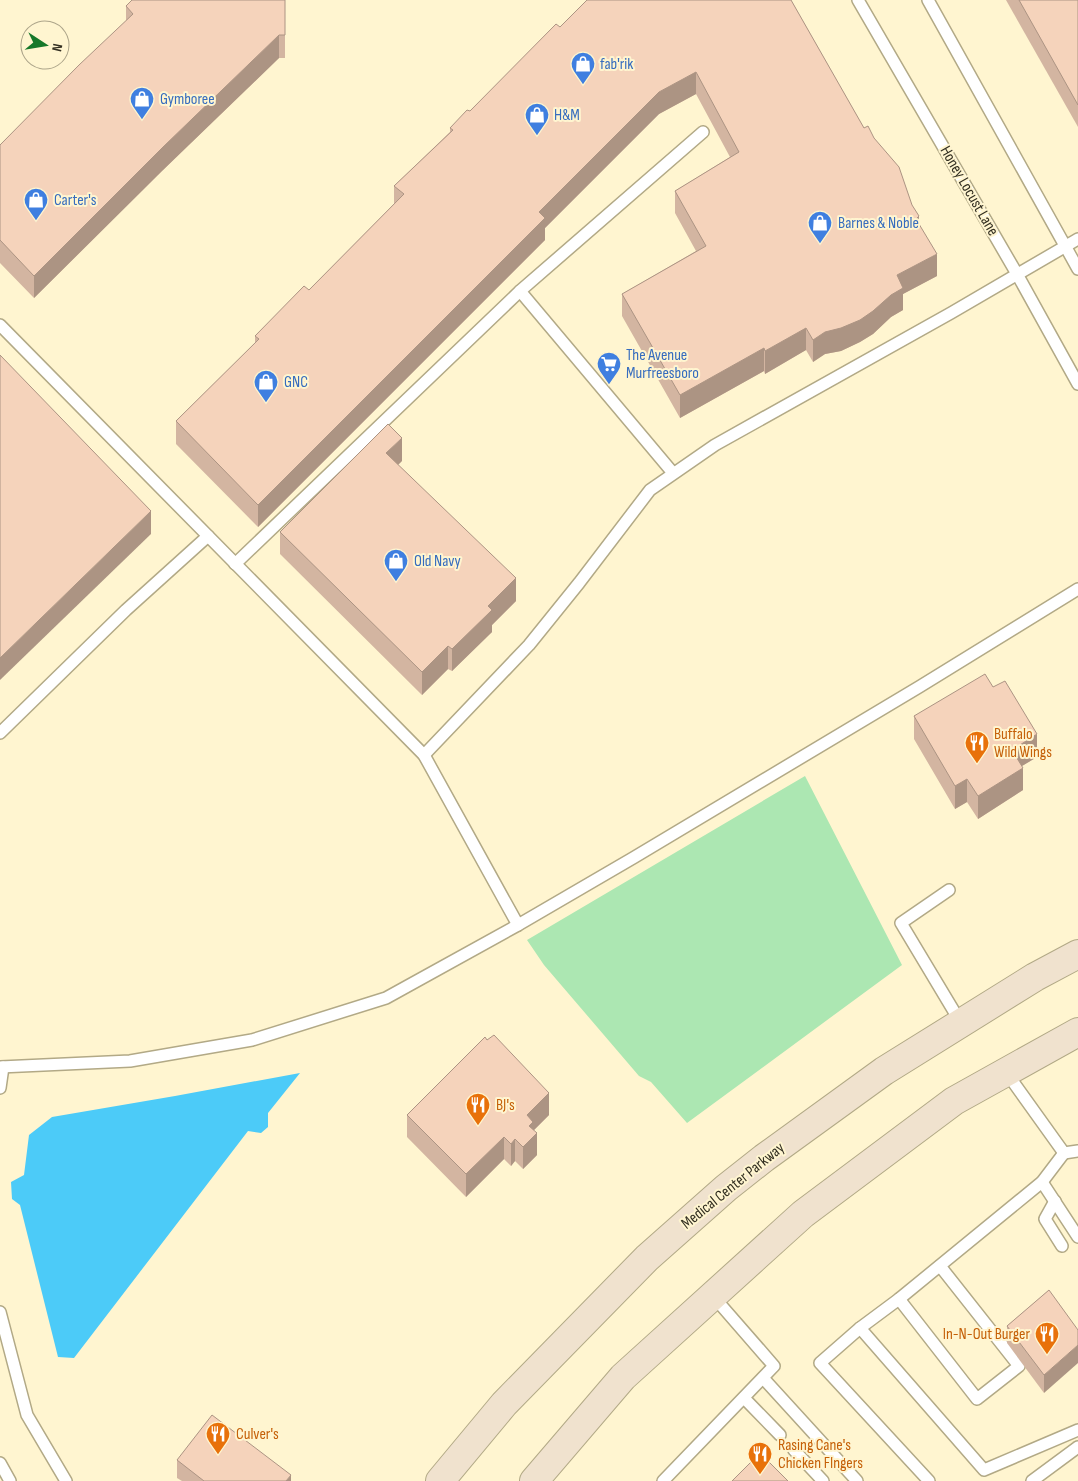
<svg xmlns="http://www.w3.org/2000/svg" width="1078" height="1481" font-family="'Sofia Sans Condensed',sans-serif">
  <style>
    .green { fill: #ace7b2 }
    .water { fill: #4ccbf8 }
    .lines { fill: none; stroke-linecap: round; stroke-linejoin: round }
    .service-casing { stroke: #b2a986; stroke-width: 14 }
    .secondary-casing { stroke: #b2a986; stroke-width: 30 }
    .service { stroke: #fff; stroke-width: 11 }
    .secondary { stroke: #f0e2ce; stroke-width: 28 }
    .wall { fill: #d3b5a1 }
    .shaded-wall { fill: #ac9483 }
    .building { fill: #f5d3bb; stroke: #ac9483 }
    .labels { text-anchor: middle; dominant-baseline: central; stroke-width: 4; stroke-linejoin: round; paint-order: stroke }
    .shop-label { font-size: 16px; fill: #366cbe; stroke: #fff5d0; text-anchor: start }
    .street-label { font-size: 16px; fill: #322e20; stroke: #fff5d0 }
    .food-label { font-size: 16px; fill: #c56008; stroke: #fff5d0; text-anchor: start }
  </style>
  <rect width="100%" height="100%" fill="#fff5d0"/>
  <polygon class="green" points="805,776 902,965 687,1123 651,1082 639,1076 544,965 527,940"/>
  <polygon class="water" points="300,1073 268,1113 268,1127 261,1133 248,1131 74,1358 58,1357 20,1205 12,1199 11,1182 24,1175 29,1135 52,1117 175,1096"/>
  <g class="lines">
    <defs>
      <g id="service">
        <polyline points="858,0 1017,274 1078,384"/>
        <polyline points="928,0 1078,269"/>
        <polyline points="0,325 424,755 518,925"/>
        <polyline points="673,473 520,291 703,132"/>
        <polyline points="235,564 520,291"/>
        <polyline points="0,733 126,610 208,536"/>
        <polyline points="424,755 529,645 579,583 650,490 715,445 951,313 1078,239"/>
        <polyline points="949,890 901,923 961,1023"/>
        <polyline points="0,1067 130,1061 252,1040 386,998 518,925 633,858 919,687 1078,589"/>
        <polyline points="1006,1072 1064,1153 1078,1151"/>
        <polyline points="0,1088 3,1067"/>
        <polyline points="1042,1182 1078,1237"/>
        <polyline points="1055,1201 1045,1219 1062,1246"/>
        <polyline points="899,1299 977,1399 1019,1366 940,1266"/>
        <polyline points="0,1312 27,1415 66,1481"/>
        <polyline points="860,1328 984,1470 1078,1430"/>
        <polyline points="763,1378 857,1481"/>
        <polyline points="744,1398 780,1435"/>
        <polyline points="794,1450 823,1481"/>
        <polyline points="0,1463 10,1481"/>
        <polyline points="663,1481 774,1366 713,1296"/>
        <polyline points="929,1481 820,1363 860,1328 899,1299 1042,1182 1064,1153"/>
        <polyline points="1032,1481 1078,1447"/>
      </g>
      <g id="secondary">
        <polyline points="440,1481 504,1404 647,1258 726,1188 764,1158 884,1071 1035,977 1078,954"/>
        <polyline points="534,1481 623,1377 803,1214 954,1101 1078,1032"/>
      </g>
    </defs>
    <use href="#service" class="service-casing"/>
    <use href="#secondary" class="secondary-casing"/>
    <use href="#service" class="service"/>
    <use href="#secondary" class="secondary"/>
  </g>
  <g class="wall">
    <polygon points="285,0 285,58 279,58 163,170 34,298 0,263 0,145 126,21 126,6"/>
    <polygon points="791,0 919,225 937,276 903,294 903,310 891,317 873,334 860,342 841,351 825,354 813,362 806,350 765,374 764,371 680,418 622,316 622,294 696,251 675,213 675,191 730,157 696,94 659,114 545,228 545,240 258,527 176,444 176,421 255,343 255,336 309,290 394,204 394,186 450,132 450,128 470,111 560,27"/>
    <polygon points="1006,0 1078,0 1078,127"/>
    <polygon points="402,461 398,465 516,601 492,625 492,632 452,671 448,669 422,695 280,554 280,532"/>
    <polygon points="993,687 1037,757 1022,766 1023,790 978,819 967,802 955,809 914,739 914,716"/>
    <polygon points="407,1115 549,1115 534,1130 537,1155 523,1169 515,1161 511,1166 504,1159 466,1197 407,1137"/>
    <polygon points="1049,1290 1044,1393 1007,1343 1007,1326"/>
    <polygon points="177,1460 291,1481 182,1481 177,1478"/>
  </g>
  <g class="shaded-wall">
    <polygon points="279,35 279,58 163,170 34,298 34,276 163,147"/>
    <polygon points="696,72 696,94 659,114 545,228 545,240 258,527 258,505 539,212 659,92"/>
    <polygon points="919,216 919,239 916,219"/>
    <polygon points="937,254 937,276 903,294 903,310 891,317 873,334 860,342 841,351 825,354 813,362 813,340 825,332 897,275"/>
    <polygon points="806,328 806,350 765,374 765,351"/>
    <polygon points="764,348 764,371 680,418 680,395"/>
    <polygon points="402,438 402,461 386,476 386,453"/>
    <polygon points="151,511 151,534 0,680 0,658"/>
    <polygon points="516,578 516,601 492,625 492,632 452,671 452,649 488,606"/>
    <polygon points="448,646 448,669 422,695 422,672"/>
    <polygon points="1037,734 1037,757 1012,772 1012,750"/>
    <polygon points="1023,768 1023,790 978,819 978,796"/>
    <polygon points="967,779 967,802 955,809 955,786"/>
    <polygon points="549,1093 549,1115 533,1131 537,1133 537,1155 523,1169 523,1147 527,1115"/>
    <polygon points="504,1137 504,1159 466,1197 466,1174"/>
    <polygon points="515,1139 515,1161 511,1166 511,1144"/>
    <polygon points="1078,1345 1078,1363 1044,1393 1044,1375"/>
    <polygon points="291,1475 291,1481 286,1481"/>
  </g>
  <g class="building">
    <polygon points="132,0 285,0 285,35 279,35 163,147 34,276 0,240 0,145 79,65 133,14 126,6"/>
    <polygon points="587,0 791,0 864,128 868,126 874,138 899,167 912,205 919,216 916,219 937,254 897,275 903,288 891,295 873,311 860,320 841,328 825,332 813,340 806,328 765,351 764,348 680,395 622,294 706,246 675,191 739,152 696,72 659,92 539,212 545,218 258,505 176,421 259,339 255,336 304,286 309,290 404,194 394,186 453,130 450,128 467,110 470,111 556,24 560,27"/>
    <polygon points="1019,0 1078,0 1078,105"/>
    <polygon points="0,355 151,511 0,658"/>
    <polygon points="388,424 402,438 386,453 516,578 488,606 492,610 452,649 448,646 422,672 280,532"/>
    <polygon points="985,674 993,687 1005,681 1037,734 1012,750 1023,768 978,796 967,779 955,786 914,716"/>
    <polygon points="494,1035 549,1093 527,1115 533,1122 529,1126 537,1133 523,1147 515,1139 511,1144 504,1137 466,1174 407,1115 485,1037 487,1040"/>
    <polygon points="1049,1290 1078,1330 1078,1345 1044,1375 1007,1326"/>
    <polygon points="212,1415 291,1475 286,1481 204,1481 177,1460"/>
    <polygon points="760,1453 788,1481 732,1481"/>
  </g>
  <defs>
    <symbol id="shop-pin" viewBox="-11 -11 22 30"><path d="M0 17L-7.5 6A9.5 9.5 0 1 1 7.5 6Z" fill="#3f7fe0" stroke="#fff5d0"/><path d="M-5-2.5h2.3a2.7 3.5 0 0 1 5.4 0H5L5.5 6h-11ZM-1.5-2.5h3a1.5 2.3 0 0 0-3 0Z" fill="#fff"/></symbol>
    <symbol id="supermarket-pin" viewBox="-11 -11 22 30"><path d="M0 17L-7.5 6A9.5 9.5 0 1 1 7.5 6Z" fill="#3f7fe0" stroke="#fff5d0"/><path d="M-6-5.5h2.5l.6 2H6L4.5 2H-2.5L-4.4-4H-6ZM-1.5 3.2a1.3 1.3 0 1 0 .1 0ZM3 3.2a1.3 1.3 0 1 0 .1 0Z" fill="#fff"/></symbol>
    <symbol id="restaurant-pin" viewBox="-11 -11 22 30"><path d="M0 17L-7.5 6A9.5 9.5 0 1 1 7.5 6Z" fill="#e8710a" stroke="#fff5d0"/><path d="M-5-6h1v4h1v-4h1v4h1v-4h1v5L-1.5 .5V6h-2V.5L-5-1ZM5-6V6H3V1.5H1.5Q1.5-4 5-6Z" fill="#fff"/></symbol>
  </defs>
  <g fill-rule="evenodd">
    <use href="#shop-pin" x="569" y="50" width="28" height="38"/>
    <use href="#shop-pin" x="128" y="85" width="28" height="38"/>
    <use href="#shop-pin" x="523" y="101" width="28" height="38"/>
    <use href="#shop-pin" x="22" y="186" width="28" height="38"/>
    <use href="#shop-pin" x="806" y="209" width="28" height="38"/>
    <use href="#supermarket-pin" x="595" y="350" width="28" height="38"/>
    <use href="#shop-pin" x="252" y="368" width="28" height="38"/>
    <use href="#shop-pin" x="382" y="547" width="28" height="38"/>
    <use href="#restaurant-pin" x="963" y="729" width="28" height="38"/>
    <use href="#restaurant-pin" x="464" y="1091" width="28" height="38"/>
    <use href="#restaurant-pin" x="1033" y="1320" width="28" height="38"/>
    <use href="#restaurant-pin" x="204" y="1420" width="28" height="38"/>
    <use href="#restaurant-pin" x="746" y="1440" width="28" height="38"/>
  </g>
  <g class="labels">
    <g class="shop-label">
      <text x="600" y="64">fab'rik</text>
      <text x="160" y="99">Gymboree</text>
      <text x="554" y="115">H&amp;M</text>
      <text x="54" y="200">Carter's</text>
      <text x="838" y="223">Barnes &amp; Noble</text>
      <text x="626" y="355">The Avenue<tspan x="626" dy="18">Murfreesboro</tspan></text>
      <text x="284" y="382">GNC</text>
      <text x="414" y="561">Old Navy</text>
    </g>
    <g class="street-label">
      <text transform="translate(969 191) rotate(60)">Honey Locust Lane</text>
      <text transform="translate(733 1186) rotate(-39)">Medical Center Parkway</text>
    </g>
    <g class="food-label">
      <text x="994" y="734">Buffalo<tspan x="994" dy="18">Wild Wings</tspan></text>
      <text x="496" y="1105">BJ's</text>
      <text x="1030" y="1334" text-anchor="end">In-N-Out Burger</text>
      <text x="236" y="1434">Culver's</text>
      <text x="778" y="1445">Rasing Cane's<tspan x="778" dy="18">Chicken FIngers</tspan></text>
    </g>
  </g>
  <g transform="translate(45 45) rotate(102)"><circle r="24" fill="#fff5d0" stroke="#ada58a"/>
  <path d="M0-4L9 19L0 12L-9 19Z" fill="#16782a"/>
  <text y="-8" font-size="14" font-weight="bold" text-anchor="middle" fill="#322e20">N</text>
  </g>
</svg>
